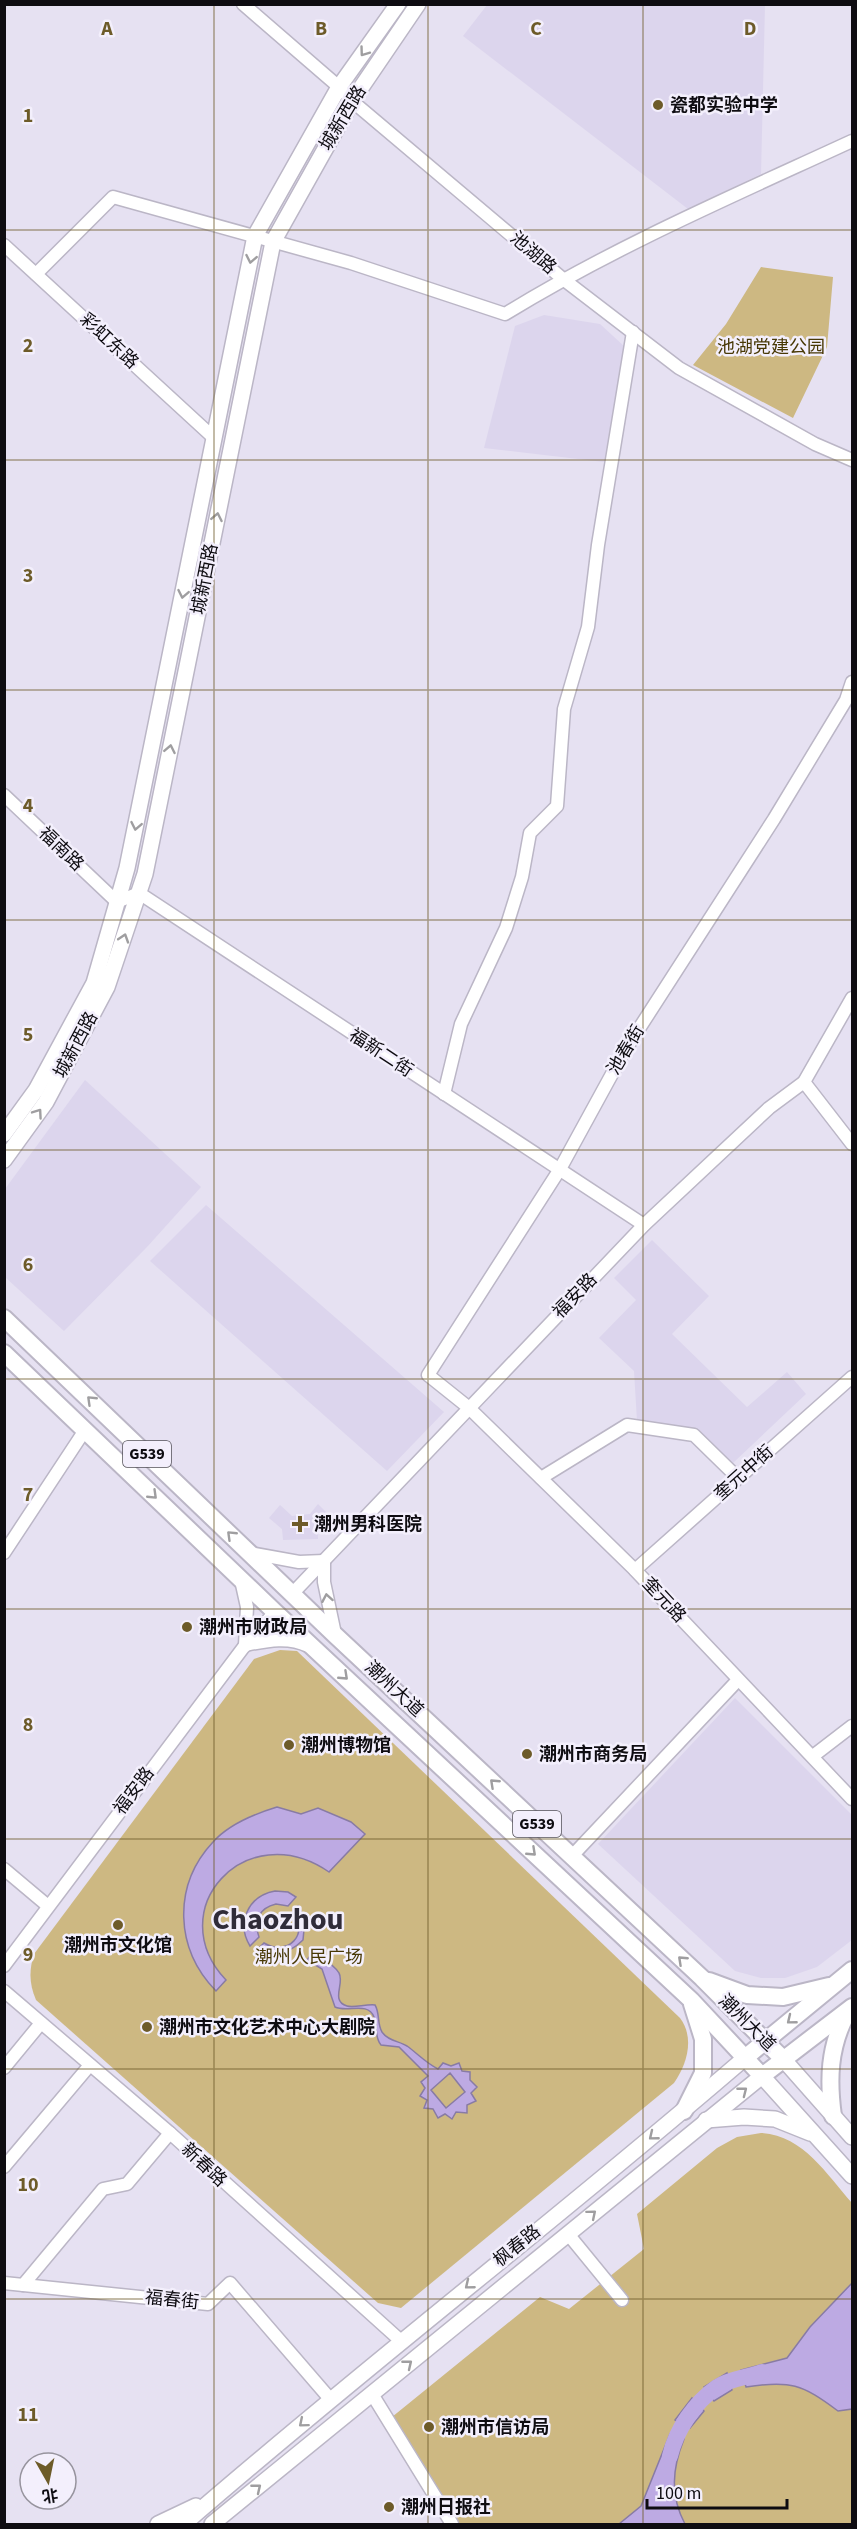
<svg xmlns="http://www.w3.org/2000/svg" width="857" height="2529" font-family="'Source Sans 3','Noto Sans SC',sans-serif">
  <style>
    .built { fill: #dcd5ed }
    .green { fill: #cdb882 }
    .water { fill: #bdaae3; stroke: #887ba4; stroke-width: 1.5; fill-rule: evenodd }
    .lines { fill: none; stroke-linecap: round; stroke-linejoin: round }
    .river { stroke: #bdaae3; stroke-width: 16 }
    .minor-casing { stroke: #bbb6c6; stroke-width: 15 }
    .major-casing { stroke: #bbb6c6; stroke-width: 18 }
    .highway-casing { stroke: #bbb6c6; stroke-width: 20 }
    .minor { stroke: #fff; stroke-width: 12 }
    .major { stroke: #fff; stroke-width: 15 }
    .highway { stroke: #fff; stroke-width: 16 }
    .oneway { stroke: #9f9ea0 }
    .grid { fill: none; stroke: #6d5b29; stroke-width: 1.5; stroke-opacity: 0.55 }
    .poi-dot { fill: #6d5b29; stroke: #f3effc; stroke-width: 2 }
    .labels { text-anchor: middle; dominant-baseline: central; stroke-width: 5; stroke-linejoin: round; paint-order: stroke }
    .shield { fill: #f3effc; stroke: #535058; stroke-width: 1.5 }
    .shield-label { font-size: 16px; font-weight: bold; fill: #0e0c11 }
    .poi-label { font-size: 18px; font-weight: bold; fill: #0e0c11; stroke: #f3effc; text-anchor: start }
    .street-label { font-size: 18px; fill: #0e0c11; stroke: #f3effc }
    .park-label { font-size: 18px; fill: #483805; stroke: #f3effc }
    .town-label { font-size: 30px; font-weight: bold; fill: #302c39; stroke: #f3effc }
    .grid-label { font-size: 20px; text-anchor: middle; font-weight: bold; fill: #6d5b29; stroke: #f3effc; stroke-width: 5; stroke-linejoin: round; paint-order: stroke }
  </style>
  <rect width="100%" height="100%" fill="#e6e1f2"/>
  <g class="built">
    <polygon points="487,5 765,5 761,174 688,209 463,36"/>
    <polygon points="544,315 600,324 625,347 604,462 484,448 515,326"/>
    <polygon points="85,1080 201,1187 147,1247 64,1331 5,1277 5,1189"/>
    <polygon points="206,1205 444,1412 387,1471 150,1261"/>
    <polygon points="652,1240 709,1296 672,1334 747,1407 787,1372 806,1394 733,1463 699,1431 637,1421 634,1371 599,1338 636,1300 614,1278"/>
    <polygon points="318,1504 331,1517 318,1529 318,1539 283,1540 282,1529 269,1518 280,1505 292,1516 310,1514"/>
    <polygon points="735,1698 852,1815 852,1940 817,1967 785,1978 761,1978 735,1971 598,1844"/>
  </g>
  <g class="green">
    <polygon points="761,267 833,277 827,347 793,418 693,365 726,324"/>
    <path d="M 280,1650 L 297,1651 L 680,2018 C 695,2038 687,2064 674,2083 L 401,2308 L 378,2303 L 36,2000 C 29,1984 29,1970 34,1954 L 254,1659 Z"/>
    <path d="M 761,2133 C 804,2136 826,2174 852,2203 L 852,2524 L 458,2524 L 392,2417 L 540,2297 L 569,2309 L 644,2249 L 637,2214 L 717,2148 L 737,2137 Z"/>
  </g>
  <g class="water">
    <path d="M 277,1807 L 301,1814 L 318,1808 L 351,1822 L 365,1834 L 329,1872 C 246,1815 160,1910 226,1980 L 216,1991 C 175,1949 172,1886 213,1842 C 229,1824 254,1814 277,1807 Z"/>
    <path d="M 275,1891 L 288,1892 L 296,1897 L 288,1906 L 276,1904 C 259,1908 253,1921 259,1937 L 250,1946 C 236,1923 248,1896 275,1891 Z"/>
    <path d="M 298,1906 L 305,1919 L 303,1940 C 290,1953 276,1958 260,1947 L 264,1943 C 288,1957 310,1934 293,1911 Z"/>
    <path d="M 313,1952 C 321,1958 334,1964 339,1973 C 345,1983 330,2001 347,2006 C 354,2008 366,2004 375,2005 C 380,2013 377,2024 382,2032 C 388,2041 399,2041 407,2046 C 418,2054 426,2063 438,2069 L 443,2063 L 451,2066 L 459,2063 L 462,2071 L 470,2072 L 470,2080 L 477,2087 L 471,2093 L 476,2101 L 467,2105 L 467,2113 L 456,2112 L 452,2119 L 445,2114 L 438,2118 L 433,2109 L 424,2108 L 427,2100 L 420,2096 L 425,2088 L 421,2082 L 428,2076 L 399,2047 L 381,2045 C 374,2037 378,2027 374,2017 C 368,2001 347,2013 335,2007 L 322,1969 L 307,1960 ZM 450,2073 L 465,2092 L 446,2108 L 431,2090 Z"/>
    <path d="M 852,2283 L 852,2409 L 838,2411 C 802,2384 790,2380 746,2387 L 741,2370 L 787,2358 L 810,2327 Z"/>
    <polygon points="727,2373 732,2390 714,2401 704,2387"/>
    <polygon points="692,2398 704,2411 690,2428 675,2420"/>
    <path d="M 670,2434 L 684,2439 C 672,2469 670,2496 685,2524 L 619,2524 L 641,2506 Z"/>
  </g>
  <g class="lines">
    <path class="river" d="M 670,2456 C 676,2430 695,2402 717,2387 C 729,2379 749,2377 762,2372"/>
    <defs>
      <g id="minor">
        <polyline points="243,4 339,87 352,101 563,279 679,368 815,444 852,460"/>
        <polyline points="4,245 214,438"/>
        <path d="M 36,274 L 113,197 L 351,263 L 505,314 C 616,246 735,195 852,141"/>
        <polyline points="852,682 846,700 774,819 624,1052 560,1169 428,1375 468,1407 635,1570 852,1799"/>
        <polyline points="4,795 117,902 139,893 644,1225"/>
        <polyline points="804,1082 852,1144"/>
        <polyline points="444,1094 461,1024 506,928 522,877 530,833 557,806 564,709 588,627 598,545 633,332"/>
        <polyline points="541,1478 627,1425 694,1435 738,1478"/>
        <polyline points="4,1553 85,1430"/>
        <polyline points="250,1553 299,1562 324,1561 324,1582 335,1634"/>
        <polyline points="635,1570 852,1377"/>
        <path d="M 241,1580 L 247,1607 L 245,1645 C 266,1641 288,1636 308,1646"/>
        <polyline points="292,1594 644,1225 769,1108 804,1082 852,998"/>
        <polyline points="813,1756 852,1726"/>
        <polyline points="572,1856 738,1680"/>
        <polyline points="4,1869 48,1906"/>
        <polyline points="4,1966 243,1648 275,1612"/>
        <polyline points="4,1991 170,2133 401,2341"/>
        <polyline points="4,2068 41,2023"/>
        <polyline points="4,2167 90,2065"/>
        <polyline points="568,2234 622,2300"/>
        <polyline points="4,2283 208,2304 230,2283 331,2400"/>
        <polyline points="23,2285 103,2189 127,2184 170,2133"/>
        <polyline points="372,2394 452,2524"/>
      </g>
      <g id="major">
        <polyline points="4,1134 36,1090 94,983 127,868 255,236 339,87 398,4"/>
        <polyline points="4,1160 46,1102 107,987 145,874 273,242 352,101 418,4"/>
        <polyline points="784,2060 852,2137"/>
        <polyline points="706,2120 744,2117 775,2119 810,2133"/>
        <polyline points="158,2524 196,2506"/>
        <path d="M 184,2524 C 368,2364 562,2216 746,2057"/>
        <polyline points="212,2524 762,2076 852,2176"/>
      </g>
      <g id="highway">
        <polyline points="4,1318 335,1635 702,1978 784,2060"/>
        <polyline points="4,1353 275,1612 691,2000 762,2076 852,2007"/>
        <polyline points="709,1981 747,1995 783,1997 829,1986"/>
        <polyline points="746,2057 852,1970"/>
        <polyline points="684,2111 703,2073 703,2039 692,2004"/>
        <path d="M 833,2116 C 828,2080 829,2048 846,2015"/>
      </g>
    </defs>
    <use href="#minor" class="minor-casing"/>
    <use href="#major" class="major-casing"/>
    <use href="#highway" class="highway-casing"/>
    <use href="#minor" class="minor"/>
    <use href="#major" class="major"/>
    <use href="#highway" class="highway"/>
  </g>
  <defs><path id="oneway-chevron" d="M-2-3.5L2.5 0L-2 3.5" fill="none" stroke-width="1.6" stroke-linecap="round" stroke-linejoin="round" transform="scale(1.5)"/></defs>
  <g class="oneway">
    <use href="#oneway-chevron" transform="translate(364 52) rotate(126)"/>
    <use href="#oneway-chevron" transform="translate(251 259) rotate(101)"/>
    <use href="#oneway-chevron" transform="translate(217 517) rotate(-79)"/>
    <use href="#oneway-chevron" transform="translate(183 594) rotate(101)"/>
    <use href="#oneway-chevron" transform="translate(170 749) rotate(-79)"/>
    <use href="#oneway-chevron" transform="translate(136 826) rotate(101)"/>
    <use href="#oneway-chevron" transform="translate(124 938) rotate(-72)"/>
    <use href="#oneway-chevron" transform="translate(38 1113) rotate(-55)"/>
    <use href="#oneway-chevron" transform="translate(91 1400) rotate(-136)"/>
    <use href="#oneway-chevron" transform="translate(153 1495) rotate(44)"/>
    <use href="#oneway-chevron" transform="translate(231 1535) rotate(-136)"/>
    <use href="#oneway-chevron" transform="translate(327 1598) rotate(-100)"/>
    <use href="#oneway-chevron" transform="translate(344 1676) rotate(43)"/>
    <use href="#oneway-chevron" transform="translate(494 1783) rotate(-137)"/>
    <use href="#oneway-chevron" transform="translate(532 1852) rotate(43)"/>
    <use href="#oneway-chevron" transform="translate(682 1960) rotate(-137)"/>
    <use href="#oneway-chevron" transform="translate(791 2020) rotate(141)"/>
    <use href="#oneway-chevron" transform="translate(743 2091) rotate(-38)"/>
    <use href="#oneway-chevron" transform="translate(653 2136) rotate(141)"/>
    <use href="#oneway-chevron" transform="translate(592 2214) rotate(-40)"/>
    <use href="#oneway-chevron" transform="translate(469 2285) rotate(141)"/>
    <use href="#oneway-chevron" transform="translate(408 2364) rotate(-39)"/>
    <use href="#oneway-chevron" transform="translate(303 2423) rotate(140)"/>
    <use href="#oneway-chevron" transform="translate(257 2488) rotate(-39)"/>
  </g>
  <path class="grid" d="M 214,4 L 214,2524M 428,4 L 428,2524M 643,4 L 643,2524M 4,230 L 852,230M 4,460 L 852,460M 4,690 L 852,690M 4,920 L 852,920M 4,1150 L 852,1150M 4,1379 L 852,1379M 4,1609 L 852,1609M 4,1839 L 852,1839M 4,2069 L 852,2069M 4,2299 L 852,2299"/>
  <g class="poi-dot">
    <circle cx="658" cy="105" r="6"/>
    <path d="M297 1515h6v6h6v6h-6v6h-6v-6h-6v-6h6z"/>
    <circle cx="187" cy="1627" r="6"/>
    <circle cx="289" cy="1745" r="6"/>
    <circle cx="527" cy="1754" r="6"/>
    <circle cx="118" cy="1925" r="6"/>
    <circle cx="147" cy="2027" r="6"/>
    <circle cx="429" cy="2427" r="6"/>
    <circle cx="389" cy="2507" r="6"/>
  </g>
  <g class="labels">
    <g class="shield">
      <rect x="123" y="1441" width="48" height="26" rx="4.5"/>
      <rect x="513" y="1811" width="48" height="26" rx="4.5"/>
    </g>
    <g class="shield-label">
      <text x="147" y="1454">G539</text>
      <text x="537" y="1824">G539</text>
    </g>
    <g class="poi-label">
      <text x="670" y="105">瓷都实验中学</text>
      <text x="314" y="1524">潮州男科医院</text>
      <text x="199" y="1627">潮州市财政局</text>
      <text x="301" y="1745">潮州博物馆</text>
      <text x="539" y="1754">潮州市商务局</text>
      <text x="118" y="1945" text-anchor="middle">潮州市文化馆</text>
      <text x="159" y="2027">潮州市文化艺术中心大剧院</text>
      <text x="441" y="2427">潮州市信访局</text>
      <text x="401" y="2507">潮州日报社</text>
    </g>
    <g class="street-label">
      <text transform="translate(343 118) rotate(-59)">城新西路</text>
      <text transform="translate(533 253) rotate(41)">池湖路</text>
      <text transform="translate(109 341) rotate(43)">彩虹东路</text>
      <text transform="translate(205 579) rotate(-79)">城新西路</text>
      <text transform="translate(61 849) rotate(44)">福南路</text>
      <text transform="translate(76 1045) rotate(-62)">城新西路</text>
      <text transform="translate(626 1050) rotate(-59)">池春街</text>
      <text transform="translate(381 1053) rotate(33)">福新二街</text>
      <text transform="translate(575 1296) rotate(-46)">福安路</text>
      <text transform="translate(744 1473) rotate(-42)">奎元中街</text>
      <text transform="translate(664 1600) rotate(47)">奎元路</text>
      <text transform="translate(394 1689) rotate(43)">潮州大道</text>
      <text transform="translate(134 1791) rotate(-53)">福安路</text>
      <text transform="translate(747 2023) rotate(45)">潮州大道</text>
      <text transform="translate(204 2165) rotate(43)">新春路</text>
      <text transform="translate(517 2246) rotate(-39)">枫春路</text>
      <text transform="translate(172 2300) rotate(6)">福春街</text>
    </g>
    <g class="park-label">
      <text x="771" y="347">池湖党建公园</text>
      <text x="309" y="1957">潮州人民广场</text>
    </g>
    <g class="town-label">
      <text x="278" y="1919">Chaozhou</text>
    </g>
  </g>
  <g class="grid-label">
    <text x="107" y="35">A</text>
    <text x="321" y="35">B</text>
    <text x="536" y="35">C</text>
    <text x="750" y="35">D</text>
    <text x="28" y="122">1</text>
    <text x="28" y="352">2</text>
    <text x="28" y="582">3</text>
    <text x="28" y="812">4</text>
    <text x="28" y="1041">5</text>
    <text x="28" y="1271">6</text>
    <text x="28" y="1501">7</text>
    <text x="28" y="1731">8</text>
    <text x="28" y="1961">9</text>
    <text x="28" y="2191">10</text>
    <text x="28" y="2421">11</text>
  </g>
  <rect width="857" height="2529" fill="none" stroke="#0e0c11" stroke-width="12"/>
  <g transform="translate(48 2481) rotate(171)"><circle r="28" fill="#f3effc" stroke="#97949e" stroke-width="1.5"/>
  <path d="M0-4.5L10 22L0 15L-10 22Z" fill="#6d5b29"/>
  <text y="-9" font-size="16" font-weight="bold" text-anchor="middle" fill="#0e0c11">北</text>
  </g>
  <path d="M647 2499v9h140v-9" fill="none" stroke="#0e0c11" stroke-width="3"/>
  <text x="656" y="2499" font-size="18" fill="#0e0c11" stroke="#f3effc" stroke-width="4.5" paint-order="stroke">100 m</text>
</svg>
